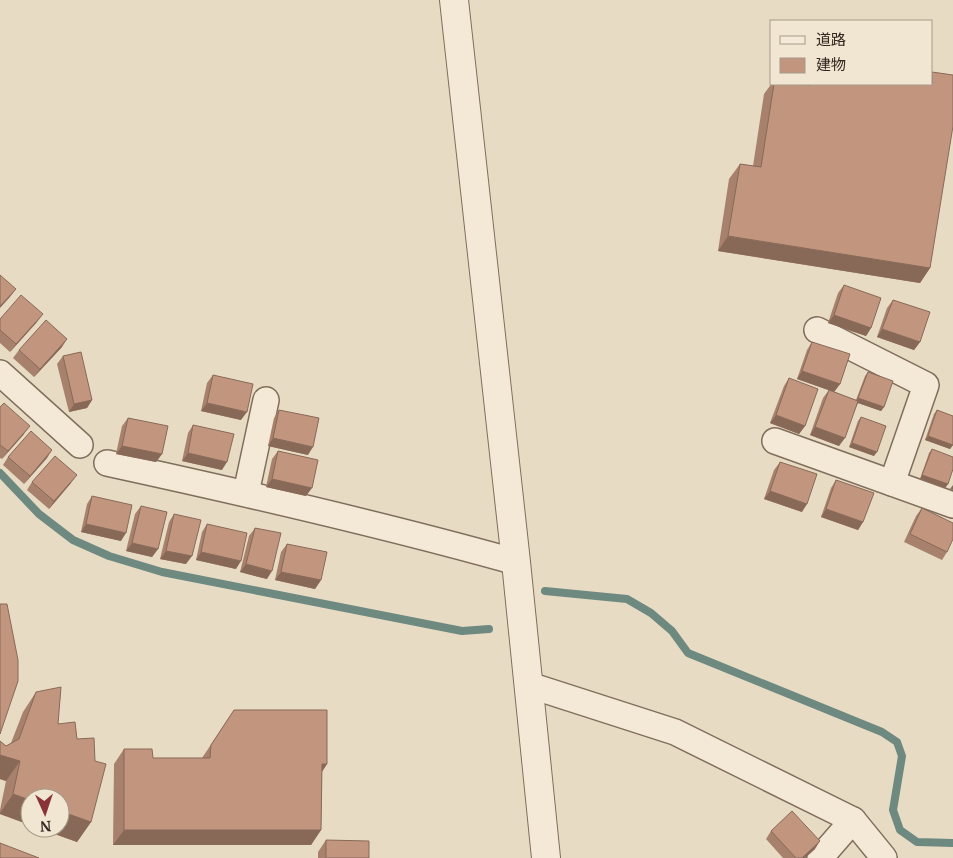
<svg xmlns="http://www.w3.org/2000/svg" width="953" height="858" font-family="Merriweather,'Noto Sans JP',serif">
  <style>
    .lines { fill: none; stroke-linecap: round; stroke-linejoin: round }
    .stream { stroke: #6d8980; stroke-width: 8 }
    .minor-casing { stroke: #806e5c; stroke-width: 28 }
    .tertiary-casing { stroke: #806e5c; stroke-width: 30 }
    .minor { stroke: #f4e9d6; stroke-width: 25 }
    .tertiary { stroke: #f4e9d6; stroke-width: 28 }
    .wall { fill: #a7816c }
    .shaded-wall { fill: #886958 }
    .building { fill: #c2967e; stroke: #886958 }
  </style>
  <rect width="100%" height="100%" fill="#e8dbc4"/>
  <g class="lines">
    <g class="stream">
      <polyline points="0,473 39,514 73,540 109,556 162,572 462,631 489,629"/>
      <polyline points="545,591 627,599 651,613 672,631 688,653 882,732 897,742 902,756 893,810 900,830 917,842 953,843"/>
    </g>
    <defs>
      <g id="minor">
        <polyline points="817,330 926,385 892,483"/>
        <polyline points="0,373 80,445"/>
        <polyline points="775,441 953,505"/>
        <path d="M 107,463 C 245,493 381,524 516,562"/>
        <polyline points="246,493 266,400"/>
        <polyline points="529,685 675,732 853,820 884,858"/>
        <polyline points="820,858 853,820"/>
      </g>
      <polyline id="tertiary" points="454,0 516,562 546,858"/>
    </defs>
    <use href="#minor" class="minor-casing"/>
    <use href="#tertiary" class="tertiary-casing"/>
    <use href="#minor" class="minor"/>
    <use href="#tertiary" class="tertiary"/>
  </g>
  <g class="wall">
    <polygon points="772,83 932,84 930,268 920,283 718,251 729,179 740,164 753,166 764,94"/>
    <polygon points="844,285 871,328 866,336 828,323 838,293"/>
    <polygon points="893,300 920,342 914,350 877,337 887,308"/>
    <polygon points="0,319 37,322 10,352 0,343"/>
    <polygon points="812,342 840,384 834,392 797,379 807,350"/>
    <polygon points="62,347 34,377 13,358 19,350"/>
    <polygon points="63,356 92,400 87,408 69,412 57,364"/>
    <polygon points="868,372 884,407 881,411 858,403 839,446 810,435 823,398 829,390 856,400 865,376"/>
    <polygon points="213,375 241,420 201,411 207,383"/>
    <polygon points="789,378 805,426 799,434 770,423 784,386"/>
    <polygon points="0,407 24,434 2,459 0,458"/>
    <polygon points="279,410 308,455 268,446 274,418"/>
    <polygon points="937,410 953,445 950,449 925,440 934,414"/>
    <polygon points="861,417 874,456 849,447 858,421"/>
    <polygon points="128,418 162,454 156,462 116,454 122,426"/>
    <polygon points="193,425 222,470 182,461 188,433"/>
    <polygon points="932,449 948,484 945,488 920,479 929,453"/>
    <polygon points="278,451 306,496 266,487 272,459"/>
    <polygon points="8,457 47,458 24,484 3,465"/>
    <polygon points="780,462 802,512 764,499 774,470"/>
    <polygon points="836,480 863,522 858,530 821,517 831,488"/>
    <polygon points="32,482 71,483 49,509 27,490"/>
    <polygon points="92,496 121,541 81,532 87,504"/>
    <polygon points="141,506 158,549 152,557 126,551 135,514"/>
    <polygon points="922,508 947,552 942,560 904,542 916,516"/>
    <polygon points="174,514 186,564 160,559 169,522"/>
    <polygon points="207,524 236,569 196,560 202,532"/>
    <polygon points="255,528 267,579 240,572 249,536"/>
    <polygon points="287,544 321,580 315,589 275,580 281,552"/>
    <polygon points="36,692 58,724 77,739 91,822 77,842 38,828 60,828 30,798 30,825 0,814 0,810 6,781 0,779 0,741 6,746 11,743 23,712"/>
    <polygon points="234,710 327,764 322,772 321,830 311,845 113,845 114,764 124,749 153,758 202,758"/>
    <polygon points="771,831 815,849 805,858 783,858 766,839"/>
    <polygon points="326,840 369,858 318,858 318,852"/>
  </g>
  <g class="shaded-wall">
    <polygon points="728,236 930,268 920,283 718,251"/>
    <polygon points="16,289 10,297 0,308 0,306"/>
    <polygon points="43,314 37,322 10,352 16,344"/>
    <polygon points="834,315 871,328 866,336 828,323"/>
    <polygon points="882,329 920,342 914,350 877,337"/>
    <polygon points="67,339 62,347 34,377 40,369"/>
    <polygon points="802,371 840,384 834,392 797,379"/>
    <polygon points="858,398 884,407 881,411 855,402"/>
    <polygon points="92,400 87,408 69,412 74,404"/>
    <polygon points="207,403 247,412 241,420 201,411"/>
    <polygon points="776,415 805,426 799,434 770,423"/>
    <polygon points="30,426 24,434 2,459 8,451"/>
    <polygon points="815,427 845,438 839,446 810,435"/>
    <polygon points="928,436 953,445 950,449 925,440"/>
    <polygon points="273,438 313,447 308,455 268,446"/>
    <polygon points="852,443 877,452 874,456 849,447"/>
    <polygon points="122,446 162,454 156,462 116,454"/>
    <polygon points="52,450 47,458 24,484 30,476"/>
    <polygon points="188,453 227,462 222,470 182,461"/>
    <polygon points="77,475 71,483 49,509 54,501"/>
    <polygon points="922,475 948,484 945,488 920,479"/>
    <polygon points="272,479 312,488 306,496 266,487"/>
    <polygon points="953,485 953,490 950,489"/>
    <polygon points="770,491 807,504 802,512 764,499"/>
    <polygon points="826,509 863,522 858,530 821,517"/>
    <polygon points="86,524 126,533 121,541 81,532"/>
    <polygon points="132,543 158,549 152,557 126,551"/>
    <polygon points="166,551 192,556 186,564 160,559"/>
    <polygon points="201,552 241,561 236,569 196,560"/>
    <polygon points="246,564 272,571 267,579 240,572"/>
    <polygon points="281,572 321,580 315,589 275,580"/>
    <polygon points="0,755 20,761 6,781 0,779"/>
    <polygon points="322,764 327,764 317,779"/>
    <polygon points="13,794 30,800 30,825 0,814 0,813"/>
    <polygon points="60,811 91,822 77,842 38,828 60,828"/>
    <polygon points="124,830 321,830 311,845 113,845"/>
    <polygon points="820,841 815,849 805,858 802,858"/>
  </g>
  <g class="building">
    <polygon points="932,72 953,75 953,126 930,268 728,236 740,164 761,167 774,84 804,84 810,85 810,84 932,84"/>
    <polygon points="0,275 16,289 0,306"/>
    <polygon points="844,285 881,298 871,328 834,315"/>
    <polygon points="21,295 43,314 16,344 0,330 0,319"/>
    <polygon points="893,300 930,312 920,342 882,329"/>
    <polygon points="46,320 67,339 40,369 19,350"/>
    <polygon points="812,342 850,354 840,384 802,371"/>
    <polygon points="81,352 92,400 74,404 63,356"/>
    <polygon points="868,372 893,381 884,407 858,398"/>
    <polygon points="213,375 253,384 247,412 207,403"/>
    <polygon points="789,378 818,389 805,426 776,415"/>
    <polygon points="829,390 858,401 845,438 815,427"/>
    <polygon points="4,403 30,426 8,451 0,445 0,407"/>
    <polygon points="279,410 319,418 313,447 273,438"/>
    <polygon points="937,410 953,416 953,445 928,436"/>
    <polygon points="861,417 886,426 877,452 852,443"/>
    <polygon points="128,418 168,426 162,454 122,446"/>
    <polygon points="193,425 234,434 227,462 188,453"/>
    <polygon points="31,431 52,450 30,476 8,457"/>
    <polygon points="932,449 953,457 953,469 948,484 922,475"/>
    <polygon points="278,451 318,460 312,488 272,479"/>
    <polygon points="55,456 77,475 54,501 32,482"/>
    <polygon points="780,462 817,474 807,504 770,491"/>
    <polygon points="836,480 874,493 863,522 826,509"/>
    <polygon points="92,496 132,505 126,533 86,524"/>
    <polygon points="141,506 167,512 158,549 132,543"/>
    <polygon points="922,508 953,523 953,539 947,552 910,534"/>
    <polygon points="174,514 201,520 192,556 166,551"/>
    <polygon points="207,524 247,533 241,561 201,552"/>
    <polygon points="255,528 281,533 272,571 246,564"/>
    <polygon points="287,544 327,552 321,580 281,572"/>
    <polygon points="0,604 7,604 18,660 18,681 0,734"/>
    <polygon points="61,687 58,724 75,722 77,739 94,738 95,761 106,764 91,822 60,811 60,798 30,798 30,800 13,794 20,761 0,755 0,741 6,746 19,739 36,692"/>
    <polygon points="234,710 327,710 327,764 322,764 321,830 124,830 124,749 152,749 153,758 210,758 211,745"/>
    <polygon points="792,811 820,841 802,858 796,858 771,831"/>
    <polygon points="326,840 369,841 369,858 326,858"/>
    <polygon points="0,843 39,858 0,858"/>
  </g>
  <rect x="770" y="20" width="162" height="65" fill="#f1e6d2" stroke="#a59a8a"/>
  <rect x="780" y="36" width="25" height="8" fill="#f4e9d6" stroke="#a59a8a"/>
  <text x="816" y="45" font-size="15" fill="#32271f">道路</text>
  <rect x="780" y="58" width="25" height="15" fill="#c2967e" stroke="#a59a8a"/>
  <text x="816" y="70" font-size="15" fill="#32271f">建物</text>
  <g transform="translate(45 813) rotate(177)"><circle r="24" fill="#f1e6d2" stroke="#a59a8a"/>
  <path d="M0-4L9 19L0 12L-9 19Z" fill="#883439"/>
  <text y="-8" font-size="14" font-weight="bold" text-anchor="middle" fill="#32271f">N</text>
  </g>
</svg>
